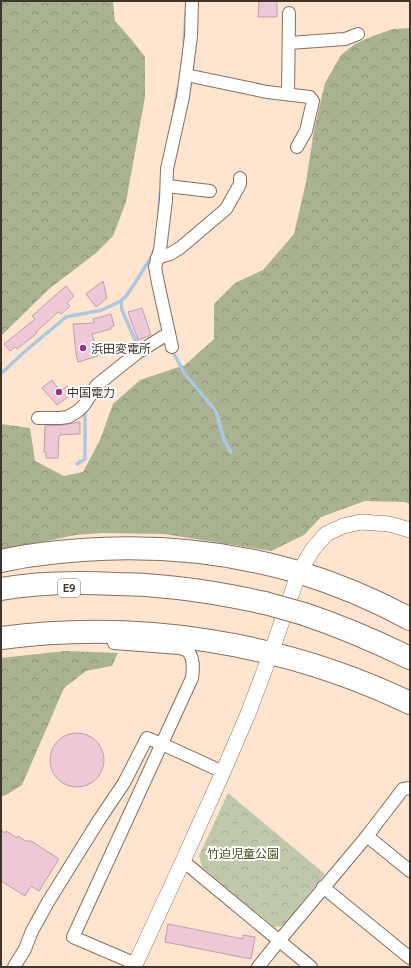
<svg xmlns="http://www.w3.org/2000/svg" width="411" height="968" font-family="Ubuntu,'Noto Sans JP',sans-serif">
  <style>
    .forest { fill: url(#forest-crowns) }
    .park { fill: url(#park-crowns) }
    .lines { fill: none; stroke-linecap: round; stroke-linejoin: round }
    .stream { stroke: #abc7e1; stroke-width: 3.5 }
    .building { fill: #eec8d7; stroke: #bd9fab }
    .minor-casing { stroke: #876f5e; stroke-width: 14 }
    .tertiary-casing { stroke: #876f5e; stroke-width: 16 }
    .motorway-casing { stroke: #876f5e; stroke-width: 24 }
    .minor { stroke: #fff; stroke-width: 12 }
    .tertiary { stroke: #fff; stroke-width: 15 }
    .motorway { stroke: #fff; stroke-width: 22 }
    .motorway-bridge-casing { stroke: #876f5e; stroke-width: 24; stroke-linecap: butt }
    .motorway-bridge { stroke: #fff; stroke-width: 22 }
    .poi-dot { fill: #9b2e8e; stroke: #fff; stroke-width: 1.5 }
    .labels { text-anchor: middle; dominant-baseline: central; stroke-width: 4; stroke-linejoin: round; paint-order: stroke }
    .shield { fill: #fff; stroke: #78716b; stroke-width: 1 }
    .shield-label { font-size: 11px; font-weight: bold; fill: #3e342c }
    .poi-label { font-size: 12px; fill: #3e342c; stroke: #fff; text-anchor: start }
    .park-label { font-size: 12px; fill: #46521d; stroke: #fff }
  </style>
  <defs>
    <pattern id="forest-crowns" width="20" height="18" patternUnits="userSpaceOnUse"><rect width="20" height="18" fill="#a9b291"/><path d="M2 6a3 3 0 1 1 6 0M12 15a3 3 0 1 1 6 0" fill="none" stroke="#8b9277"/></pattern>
    <pattern id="park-crowns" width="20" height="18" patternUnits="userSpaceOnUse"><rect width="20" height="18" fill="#c0c8ac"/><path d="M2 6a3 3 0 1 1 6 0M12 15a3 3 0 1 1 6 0" fill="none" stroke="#a6ac94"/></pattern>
  </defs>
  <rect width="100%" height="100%" fill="#ffe4d0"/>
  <g class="forest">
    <polygon points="1,1 113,1 115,21 131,39 145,57 145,97 126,202 113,236 96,253 49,289 1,336"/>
    <polygon points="410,28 410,504 405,502 365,501 321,517 304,535 271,551 164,534 102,533 75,535 1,551 1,424 30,428 35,461 64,476 83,472 100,440 113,404 140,380 185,365 214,339 214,304 235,283 263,270 294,234 306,182 314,130 325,83 341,55 355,44 373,36 393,29"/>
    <polygon points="65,651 118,653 112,666 86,671 64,688 22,785 6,795 1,796 1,658"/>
  </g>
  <polygon class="park" points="228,793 325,874 283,926 274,927 202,867 199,856"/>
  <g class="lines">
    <g class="stream">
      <polyline points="184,42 186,12"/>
      <polyline points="174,111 178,88"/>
      <polyline points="159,210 160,194"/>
      <polyline points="121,301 122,310 136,342 137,348 135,349"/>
      <polyline points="171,349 185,374 216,411 224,440 231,452"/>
      <polyline points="1,372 4,371 23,353 66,317 102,310 121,301 126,296 133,286 152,256 154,250"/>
      <polyline points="77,464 85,459 85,409"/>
    </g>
  </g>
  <g class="building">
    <polygon points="259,1 277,1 277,17 258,17"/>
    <polygon points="103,281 107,298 96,307 86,294"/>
    <polygon points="66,286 74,296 67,303 70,306 61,314 58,312 36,332 37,333 17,349 15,347 10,351 4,344 35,319 32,316"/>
    <polygon points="142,308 151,335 138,340 128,312"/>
    <polygon points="111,314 114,326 111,327 111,329 92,334 98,356 78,362 76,354 73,324 94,323 93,319"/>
    <polygon points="52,380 60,391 67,386 73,393 57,405 42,388"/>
    <polygon points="80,422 80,434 59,435 58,458 46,458 46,452 44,452 45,426 62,425 69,424 73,423"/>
    <circle cx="77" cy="760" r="27"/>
    <polygon points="1,830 5,833 6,831 17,838 18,836 26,841 31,841 59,859 39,891 31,886 25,896 1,881"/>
    <polygon points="168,924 243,939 243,935 255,937 251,959 165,942"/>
  </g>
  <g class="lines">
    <defs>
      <g id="minor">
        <polyline points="289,43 345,39 358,34"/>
        <polyline points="186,75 267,92 310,97 313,101 306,131 297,147"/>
        <polyline points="288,94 289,13"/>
        <polyline points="167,186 210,191"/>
        <polyline points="157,258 170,254 180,248 226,209 240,184 240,178"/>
        <polyline points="172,347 158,283 155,267 160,250 166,200 167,169 183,97 186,75 191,36 192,1"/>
        <polyline points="38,418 60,418 68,417 78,411 84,405 97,385 137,353 169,333"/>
        <path d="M 114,643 L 180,648 C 182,649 184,649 186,650 C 195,656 193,670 192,678 L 73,937 L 136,964"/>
        <polyline points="367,836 410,871"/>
        <polyline points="183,861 311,967"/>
        <polyline points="323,887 410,958"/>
        <polyline points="14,967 25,949 32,931 48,902 99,820 124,783 147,738 162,744 223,772"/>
        <polyline points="258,967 279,941 367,836 403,789 410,788"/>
      </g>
      <polyline id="tertiary" points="134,967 183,861 223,772 248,714 271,653 299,572 313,549 326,534 343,526 361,522 389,524 410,530"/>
      <g id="motorway">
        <path d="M 1,561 C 27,555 55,552 82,550 C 154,545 229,552 298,572 C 337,584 375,600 410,619"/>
        <path d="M 1,589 C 39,582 78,582 117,584 C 134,584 151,585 168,587 C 201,590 233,596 265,603"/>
        <path d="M 304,614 C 340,626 375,641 410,658"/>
        <path d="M 1,638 C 140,620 283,642 410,703"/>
      </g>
    </defs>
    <use href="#minor" class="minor-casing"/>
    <use href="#tertiary" class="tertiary-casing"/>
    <use href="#motorway" class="motorway-casing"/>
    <use href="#minor" class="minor"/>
    <use href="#tertiary" class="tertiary"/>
    <use href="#motorway" class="motorway"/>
    <defs>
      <polyline id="motorway-bridge" points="265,603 304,614"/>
    </defs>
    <use href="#motorway-bridge" class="motorway-bridge-casing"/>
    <use href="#motorway-bridge" class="motorway-bridge"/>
  </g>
  <g class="poi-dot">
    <circle cx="83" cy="348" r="4"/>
    <circle cx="59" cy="392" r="4"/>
  </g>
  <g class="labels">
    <rect class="shield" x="58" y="579" width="22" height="18" rx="3"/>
    <g class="shield-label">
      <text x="69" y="588">E9</text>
    </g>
    <g class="poi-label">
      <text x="91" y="348">浜田変電所</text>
      <text x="67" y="392">中国電力</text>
    </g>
    <g class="park-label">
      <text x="243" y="853">竹迫児童公園</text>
    </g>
  </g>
  <rect width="411" height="968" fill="none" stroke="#3e342c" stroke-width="4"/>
</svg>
